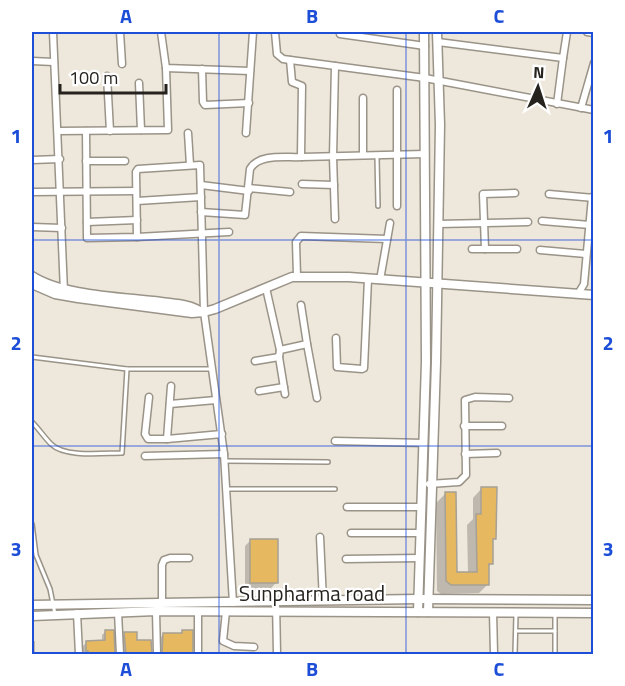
<svg xmlns="http://www.w3.org/2000/svg" width="625" height="686" font-family="'Titillium Web',sans-serif">
  <style>
    .shadow { fill: #0003 }
    .building { fill: #e6b860; stroke: #a7a095; stroke-width: 1.5 }
    .lines { fill: none; stroke-linecap: round; stroke-linejoin: round }
    .lane-casing { stroke: #9a9388; stroke-width: 6 }
    .street-casing { stroke: #9a9388; stroke-width: 9 }
    .secondary-casing { stroke: #9a9388; stroke-width: 11 }
    .lane { stroke: #fff; stroke-width: 3 }
    .street { stroke: #fff; stroke-width: 6 }
    .secondary { stroke: #fff; stroke-width: 8 }
    .grid { fill: none; stroke: #1d4ed8; stroke-width: 1.5; stroke-opacity: 0.55 }
    .labels { text-anchor: middle; dominant-baseline: central; stroke-width: 4.5; stroke-linejoin: round; paint-order: stroke }
    .street-label { font-size: 21px; fill: #26231f; stroke: #fff }
    .neatline { fill: none; stroke: #1d4ed8; stroke-width: 2 }
    .grid-label { font-size: 20px; text-anchor: middle; font-weight: bold; fill: #1d4ed8 }
  </style>
  <rect width="100%" height="100%" fill="#eee7db"/>
  <g class="shadow">
    <polygon points="482,488 494,538 491,541 491,564 487,568 488,584 479,593 441,594 437,591 436,503 445,494 456,573 468,573 467,525 473,519 473,498"/>
    <polygon points="251,540 277,582 271,588 245,588 245,546"/>
    <polygon points="112,631 113,654 83,654 83,646 87,642 102,642 102,635 105,632"/>
    <polygon points="183,631 191,631 191,654 159,654 160,638 163,635 179,635"/>
    <polygon points="125,634 135,642 150,641 151,654 122,654 121,637"/>
    <rect x="32" y="641" width="3" height="13"/>
  </g>
  <g class="building">
    <polygon points="481,487 497,487 496,539 493,539 493,564 489,564 489,585 451,585 446,581 445,492 456,492 457,572 477,572 476,514 481,514"/>
    <rect x="250" y="539" width="28" height="44"/>
    <polygon points="105,630 114,630 115,654 88,654 88,651 86,651 86,641 105,640"/>
    <polygon points="182,630 193,630 193,654 162,654 163,633 182,633"/>
    <polygon points="124,632 137,632 137,640 151,640 152,654 126,654"/>
  </g>
  <g class="lines">
    <defs>
      <g id="lane">
        <polyline points="377,157 378,206"/>
        <polyline points="32,357 127,369 212,369"/>
        <path d="M 32,422 C 39,429 44,437 51,444 C 65,458 104,453 122,453 L 127,369"/>
        <polyline points="225,461 328,462"/>
        <polyline points="227,489 335,489"/>
        <polyline points="32,524 36,555 50,589 55,614"/>
        <polyline points="516,631 555,631"/>
        <polyline points="515,654 516,614"/>
        <polyline points="555,654 555,614"/>
      </g>
      <g id="street">
        <polyline points="53,32 64,292"/>
        <polyline points="120,32 122,64"/>
        <polyline points="161,32 166,68 250,71"/>
        <polyline points="275,32 277,54 283,59 425,78 594,110"/>
        <polyline points="587,32 594,33"/>
        <polyline points="340,34 425,46"/>
        <polyline points="438,42 563,58 567,32"/>
        <polyline points="290,60 292,82 302,86 301,155 302,157 425,154"/>
        <polyline points="32,61 54,62"/>
        <polyline points="335,66 333,157 335,219"/>
        <polyline points="202,69 203,102 205,105 249,103"/>
        <polyline points="107,76 110,131"/>
        <polyline points="139,83 141,130"/>
        <polyline points="397,90 397,206"/>
        <polyline points="363,98 363,155"/>
        <polyline points="557,104 563,58"/>
        <polyline points="581,108 594,63"/>
        <polyline points="59,131 168,130 166,68"/>
        <polyline points="86,131 87,238 137,237 229,232"/>
        <polyline points="188,133 190,165"/>
        <polyline points="246,133 253,32"/>
        <polyline points="32,160 60,159"/>
        <polyline points="86,161 125,161"/>
        <polyline points="302,184 334,185"/>
        <polyline points="201,185 249,191"/>
        <polyline points="249,188 290,192"/>
        <polyline points="32,192 136,191"/>
        <polyline points="549,194 594,198"/>
        <polyline points="137,201 201,197"/>
        <path d="M 201,212 L 245,215 L 250,169 C 259,153 286,158 302,157"/>
        <polyline points="542,221 590,225"/>
        <polyline points="87,222 137,220"/>
        <polyline points="438,224 528,222"/>
        <polyline points="32,227 62,228"/>
        <polyline points="137,237 136,172 138,169 200,165 204,312 224,454 233,603"/>
        <polyline points="472,249 517,249"/>
        <polyline points="485,249 483,194 515,193"/>
        <polyline points="540,250 586,254"/>
        <polyline points="297,276 296,242 301,236 387,239"/>
        <polyline points="380,280 390,223"/>
        <polyline points="266,288 280,350"/>
        <polyline points="578,294 584,284 592,197"/>
        <polyline points="336,338 337,367 362,369 364,368 368,279"/>
        <polyline points="307,344 317,398"/>
        <polyline points="255,361 279,357"/>
        <polyline points="259,391 284,387"/>
        <polyline points="285,394 279,357 280,350 307,344 301,305"/>
        <polyline points="149,397 145,434 148,439 167,439 222,434"/>
        <polyline points="170,404 216,400"/>
        <polyline points="464,426 502,426"/>
        <polyline points="167,439 171,386"/>
        <polyline points="335,441 424,443"/>
        <polyline points="465,454 497,453"/>
        <polyline points="145,456 224,454"/>
        <polyline points="429,484 459,482 466,475 465,400 475,397 509,398"/>
        <polyline points="347,507 422,507"/>
        <polyline points="351,533 421,533"/>
        <polyline points="320,537 323,601"/>
        <polyline points="346,559 420,558"/>
        <polyline points="276,601 277,654"/>
        <polyline points="162,603 162,565 164,560 170,558 189,558"/>
        <polyline points="156,611 157,654"/>
        <polyline points="198,611 198,654"/>
        <polyline points="226,611 223,641 234,646 254,647"/>
        <polyline points="118,612 120,654"/>
        <polyline points="493,612 494,654"/>
        <polyline points="77,613 79,654"/>
      </g>
      <g id="secondary">
        <path d="M 32,276 C 63,296 123,297 161,302 C 175,304 190,304 201,312"/>
        <polyline points="32,284 55,294 78,298 192,313 204,312 215,309 292,277 349,277 594,295"/>
        <polyline points="32,605 418,599 594,600"/>
        <polyline points="418,612 426,362 424,32"/>
        <polyline points="428,612 436,362 440,125 437,32"/>
        <polyline points="32,616 156,611 594,613"/>
      </g>
    </defs>
    <use href="#lane" class="lane-casing"/>
    <use href="#street" class="street-casing"/>
    <use href="#secondary" class="secondary-casing"/>
    <use href="#lane" class="lane"/>
    <use href="#street" class="street"/>
    <use href="#secondary" class="secondary"/>
  </g>
  <path class="grid" d="M 219,32 L 219,654M 406,32 L 406,654M 32,240 L 594,240M 32,446 L 594,446"/>
  <g class="labels">
    <g class="street-label">
      <text x="312" y="593">Sunpharma road</text>
    </g>
  </g>
  <rect width="625" height="686" fill="none" stroke="#ffffff" stroke-width="66"/>
  <g transform="translate(538 87) rotate(3)" stroke="#ffffff" stroke-width="4.5" paint-order="stroke">
  <path d="M0-4.5L10 22L0 15L-10 22Z" fill="#26231f"/>
  <text y="-9" font-size="16" font-weight="bold" text-anchor="middle" fill="#26231f">N</text>
  </g>
  <path d="M60 84v9h106v-9" fill="none" stroke="#26231f" stroke-width="3"/>
  <text x="69" y="84" font-size="18" fill="#26231f" stroke="#ffffff" stroke-width="4.5" paint-order="stroke">100 m</text>
  <rect x="33" y="33" width="559" height="620" class="neatline"/>
  <g class="grid-label">
    <text x="126" y="23">A</text>
    <text x="312" y="23">B</text>
    <text x="499" y="23">C</text>
    <text x="16" y="143">1</text>
    <text x="608" y="143">1</text>
    <text x="16" y="350">2</text>
    <text x="608" y="350">2</text>
    <text x="16" y="556">3</text>
    <text x="608" y="556">3</text>
    <text x="126" y="676">A</text>
    <text x="312" y="676">B</text>
    <text x="499" y="676">C</text>
  </g>
</svg>
